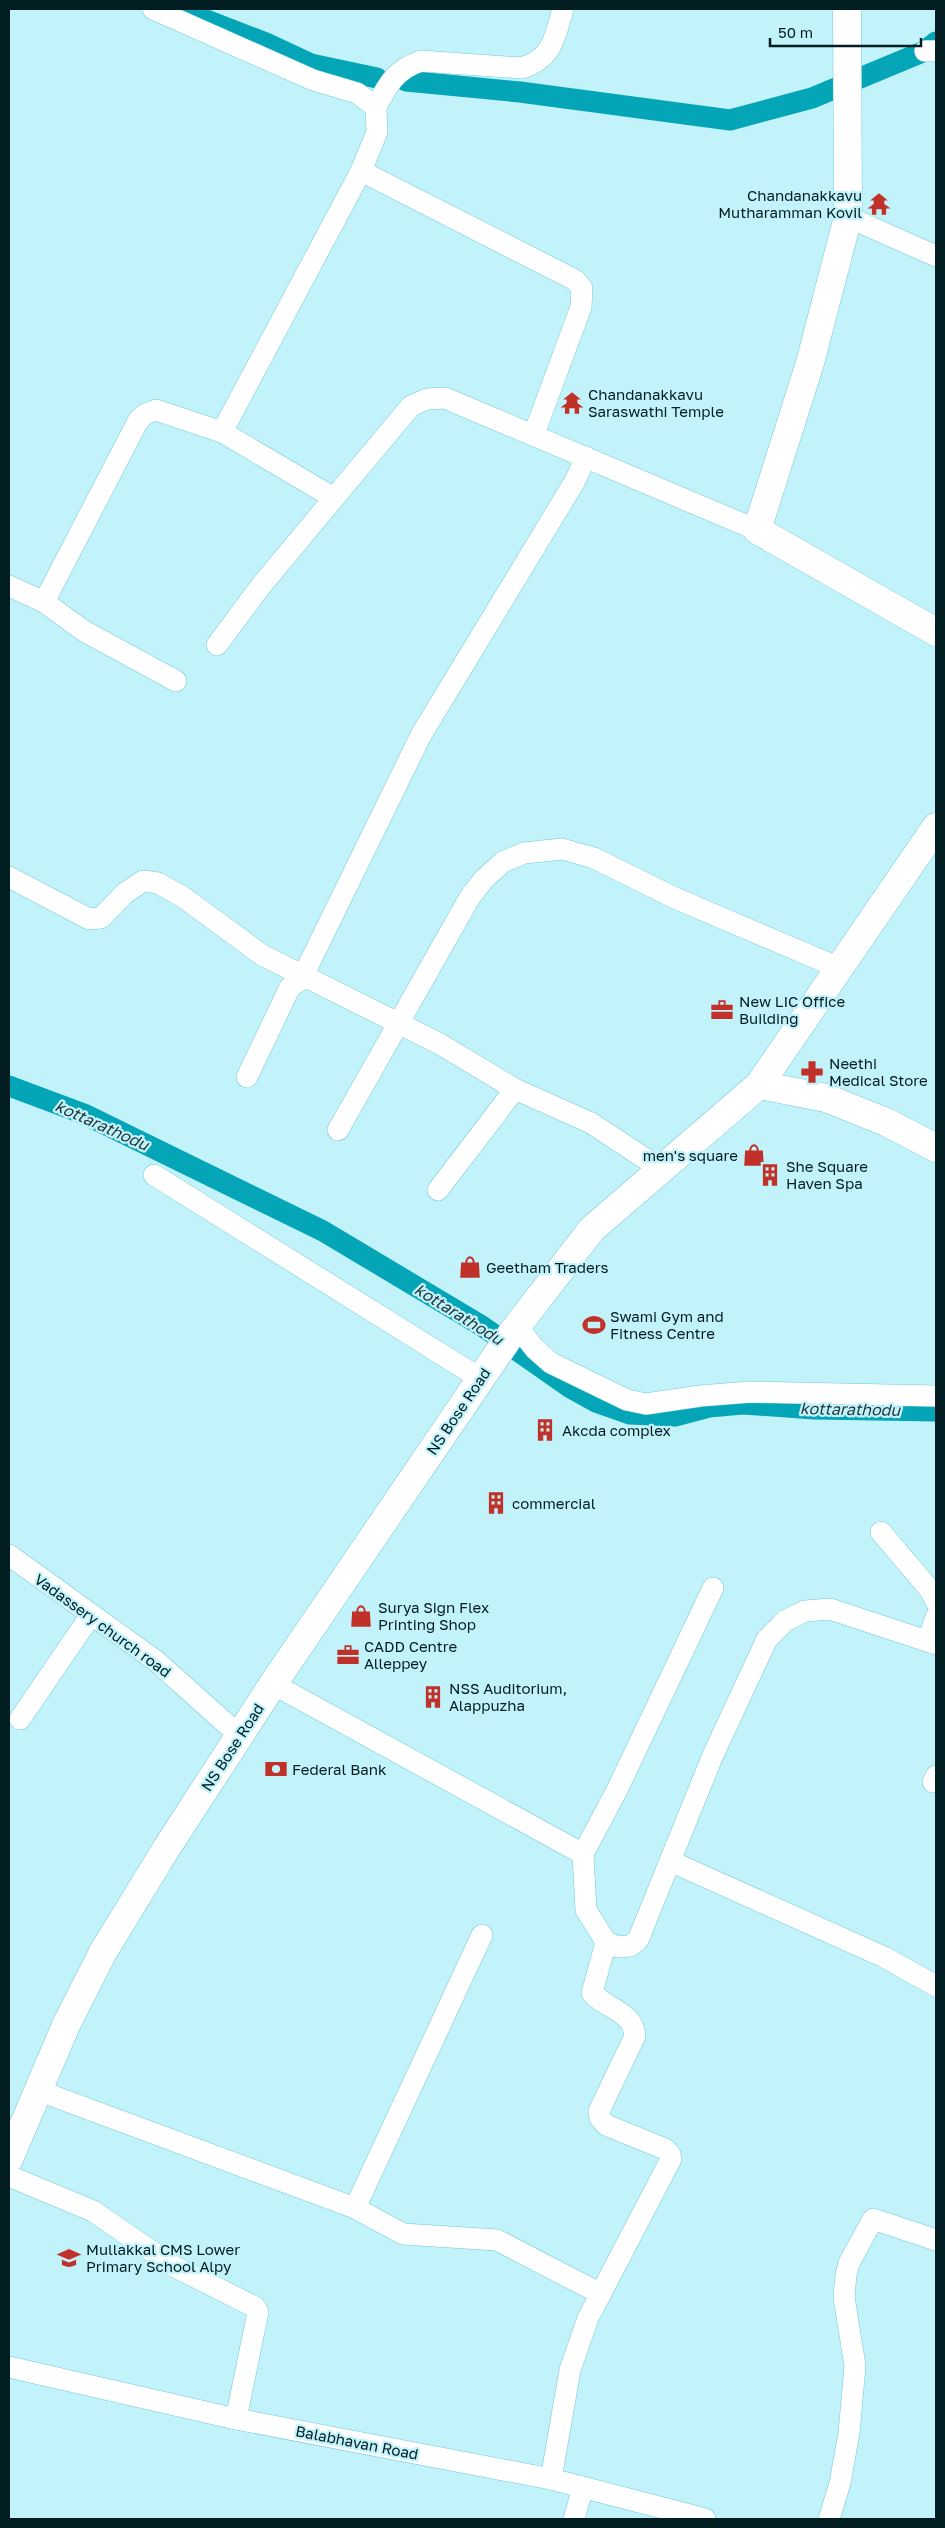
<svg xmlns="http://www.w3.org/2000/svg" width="945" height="2528" font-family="'Golos Text',sans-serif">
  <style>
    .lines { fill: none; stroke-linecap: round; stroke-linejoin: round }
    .canal { stroke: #04a5b7; stroke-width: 21 }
    .minor-casing { stroke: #73c9d7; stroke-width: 22 }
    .secondary-casing { stroke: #73c9d7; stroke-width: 29 }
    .minor { stroke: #fff; stroke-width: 21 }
    .secondary { stroke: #fff; stroke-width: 28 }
    .labels { text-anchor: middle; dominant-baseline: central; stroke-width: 4.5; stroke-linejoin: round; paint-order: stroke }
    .poi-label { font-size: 15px; fill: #021e22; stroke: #c2f3fb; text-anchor: start }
    .street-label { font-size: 15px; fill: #021e22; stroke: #c2f3fb }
    .water-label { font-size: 16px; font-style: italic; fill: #21383b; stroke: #c2f3fb }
  </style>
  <rect width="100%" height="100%" fill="#c2f3fb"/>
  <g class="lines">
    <g class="canal">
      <polyline points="178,9 266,43 311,64 377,78"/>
      <polyline points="406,81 520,92 730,120 812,98 925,51 936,42"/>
      <polyline points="9,1086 84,1114 323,1231 482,1326 569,1387 596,1402 630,1414 675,1416 709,1407 743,1404 814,1409 936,1411"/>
    </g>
    <defs>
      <g id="minor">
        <polyline points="153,9 313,80 357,93 376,107 377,132 361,171 575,280 582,288 581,307 534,434"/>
        <polyline points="925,51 936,51"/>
        <path d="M 376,107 C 388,84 396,69 421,61 L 522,68 C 553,58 555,37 563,9"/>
        <polyline points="848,217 936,256"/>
        <polyline points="222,432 361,171"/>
        <polyline points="9,586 44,602 138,421 145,414 156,410 222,432 334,498 411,406 427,399 445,398 757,530"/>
        <polyline points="44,602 84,631 176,681"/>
        <polyline points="217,645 260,587 334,498"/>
        <polyline points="9,877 89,919 101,918 125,893 143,881 158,883 183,897 262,955 440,1044 515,1089 591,1123 661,1169"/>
        <polyline points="304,974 421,735 575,481 586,457"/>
        <polyline points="247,1077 290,987 307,976"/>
        <polyline points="338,1130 470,897 484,879 503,862 524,853 562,849 594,858 675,898 839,968"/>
        <polyline points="154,1175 481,1379"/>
        <polyline points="438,1190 515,1089"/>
        <polyline points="517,1326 535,1349 551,1363 627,1400 646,1404 700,1396 750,1392 936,1396"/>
        <polyline points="881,1532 930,1590 936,1602"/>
        <polyline points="9,1555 156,1661 240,1736"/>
        <polyline points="928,1641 936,1617"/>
        <polyline points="273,1684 583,1854 586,1910 606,1942 618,1947 630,1946 638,1940 670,1861 884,1957 936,1986"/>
        <polyline points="20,1719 91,1615"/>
        <polyline points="933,1782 936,1776"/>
        <polyline points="583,1854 617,1790 713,1588"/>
        <polyline points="670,1861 713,1755 767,1639 785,1621 805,1611 830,1609 936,1644"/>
        <polyline points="37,2090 355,2208 482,1935"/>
        <polyline points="9,2176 93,2211 173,2266 255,2307 258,2312 236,2419"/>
        <polyline points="355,2208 403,2234 497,2240 601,2294"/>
        <polyline points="9,2367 236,2419 551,2479 705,2519"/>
        <path d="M 551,2479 L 570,2370 L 588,2318 L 671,2159 L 670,2154 L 665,2149 L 606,2125 L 600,2118 L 599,2111 L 635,2036 C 633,2011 606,2009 592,1993 L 606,1942"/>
        <polyline points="574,2519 583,2487"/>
        <polyline points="829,2519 840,2483 849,2433 855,2366 844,2297 846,2275 849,2263 873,2219 936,2240"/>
      </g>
      <g id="secondary">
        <polyline points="847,9 848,217 810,363 757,530 936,632"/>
        <polyline points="759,1085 826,1098 886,1122 936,1148"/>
        <polyline points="9,2159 66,2025 103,1952 166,1849 273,1684 514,1330 592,1229 759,1085 936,827"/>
      </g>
    </defs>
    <use href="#minor" class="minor-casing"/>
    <use href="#secondary" class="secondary-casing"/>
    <use href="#minor" class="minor"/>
    <use href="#secondary" class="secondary"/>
  </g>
  <defs>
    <symbol id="temple-bare" viewBox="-9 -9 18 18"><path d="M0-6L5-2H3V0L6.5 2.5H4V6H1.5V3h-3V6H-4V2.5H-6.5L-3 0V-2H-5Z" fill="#c03229" stroke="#c2f3fb" stroke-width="2.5" paint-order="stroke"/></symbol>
    <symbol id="office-bare" viewBox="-9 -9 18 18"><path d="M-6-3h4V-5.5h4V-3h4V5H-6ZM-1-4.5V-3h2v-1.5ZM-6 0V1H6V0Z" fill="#c03229" stroke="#c2f3fb" stroke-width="2.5" paint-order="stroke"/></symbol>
    <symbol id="pharmacy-bare" viewBox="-9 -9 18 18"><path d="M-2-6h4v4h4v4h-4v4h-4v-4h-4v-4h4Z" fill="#c03229" stroke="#c2f3fb" stroke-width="2.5" paint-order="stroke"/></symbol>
    <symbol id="shop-bare" viewBox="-9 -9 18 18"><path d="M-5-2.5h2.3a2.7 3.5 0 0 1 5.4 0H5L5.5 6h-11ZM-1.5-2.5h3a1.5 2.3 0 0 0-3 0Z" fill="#c03229" stroke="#c2f3fb" stroke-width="2.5" paint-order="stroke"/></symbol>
    <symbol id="building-bare" viewBox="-9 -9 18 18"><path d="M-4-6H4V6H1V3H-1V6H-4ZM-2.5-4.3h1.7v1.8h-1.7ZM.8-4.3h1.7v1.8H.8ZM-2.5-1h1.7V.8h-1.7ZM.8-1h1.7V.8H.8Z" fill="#c03229" stroke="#c2f3fb" stroke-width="2.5" paint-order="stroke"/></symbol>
    <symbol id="stadium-bare" viewBox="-9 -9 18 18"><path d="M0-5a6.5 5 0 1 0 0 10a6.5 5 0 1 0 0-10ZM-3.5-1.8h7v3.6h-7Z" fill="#c03229" stroke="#c2f3fb" stroke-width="2.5" paint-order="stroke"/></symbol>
    <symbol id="bank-bare" viewBox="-9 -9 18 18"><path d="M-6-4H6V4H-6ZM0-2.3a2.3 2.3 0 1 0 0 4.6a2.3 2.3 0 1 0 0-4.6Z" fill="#c03229" stroke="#c2f3fb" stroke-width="2.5" paint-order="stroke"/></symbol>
    <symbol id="school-bare" viewBox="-9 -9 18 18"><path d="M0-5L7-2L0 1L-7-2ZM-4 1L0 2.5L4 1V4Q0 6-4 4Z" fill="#c03229" stroke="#c2f3fb" stroke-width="2.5" paint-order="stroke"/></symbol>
  </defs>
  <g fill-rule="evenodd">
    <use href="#temple-bare" x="863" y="188" width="32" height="32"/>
    <use href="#temple-bare" x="556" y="387" width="32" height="32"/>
    <use href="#office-bare" x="706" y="994" width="32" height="32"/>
    <use href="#pharmacy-bare" x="796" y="1056" width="32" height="32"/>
    <use href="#shop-bare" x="738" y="1139" width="32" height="32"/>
    <use href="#building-bare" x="754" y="1159" width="32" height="32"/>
    <use href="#shop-bare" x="454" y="1251" width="32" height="32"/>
    <use href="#stadium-bare" x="578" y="1309" width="32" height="32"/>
    <use href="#building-bare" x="529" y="1414" width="32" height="32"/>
    <use href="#building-bare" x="480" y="1487" width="32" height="32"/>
    <use href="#shop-bare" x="345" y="1600" width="32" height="32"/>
    <use href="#office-bare" x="332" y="1639" width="32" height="32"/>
    <use href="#building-bare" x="417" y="1681" width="32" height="32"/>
    <use href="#bank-bare" x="260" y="1753" width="32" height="32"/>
    <use href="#school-bare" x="53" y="2242" width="32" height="32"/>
  </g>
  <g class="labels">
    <g class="poi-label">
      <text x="862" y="195" text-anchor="end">Chandanakkavu<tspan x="862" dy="17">Mutharamman Kovil</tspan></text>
      <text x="588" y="394">Chandanakkavu<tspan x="588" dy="17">Saraswathi Temple</tspan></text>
      <text x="739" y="1001">New LIC Office<tspan x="739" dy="17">Building</tspan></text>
      <text x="829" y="1063">Neethi<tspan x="829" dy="17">Medical Store</tspan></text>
      <text x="738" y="1155" text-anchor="end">men's square</text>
      <text x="786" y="1166">She Square<tspan x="786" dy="17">Haven Spa</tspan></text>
      <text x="486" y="1267">Geetham Traders</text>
      <text x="610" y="1316">Swami Gym and<tspan x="610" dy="17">Fitness Centre</tspan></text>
      <text x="562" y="1430">Akcda complex</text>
      <text x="512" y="1503">commercial</text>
      <text x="378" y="1607">Surya Sign Flex<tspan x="378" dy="17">Printing Shop</tspan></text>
      <text x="364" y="1646">CADD Centre<tspan x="364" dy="17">Alleppey</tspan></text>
      <text x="449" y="1688">NSS Auditorium,<tspan x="449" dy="17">Alappuzha</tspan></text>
      <text x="292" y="1769">Federal Bank</text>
      <text x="86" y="2249">Mullakkal CMS Lower<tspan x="86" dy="17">Primary School Alpy</tspan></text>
    </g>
    <g class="street-label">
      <text transform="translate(458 1411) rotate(-56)">NS Bose Road</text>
      <text transform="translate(103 1625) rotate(36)">Vadassery church road</text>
      <text transform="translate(232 1747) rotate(-57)">NS Bose Road</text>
      <text transform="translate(357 2442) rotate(11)">Balabhavan Road</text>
    </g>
    <g class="water-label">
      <text transform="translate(102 1125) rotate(24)">kottarathodu</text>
      <text transform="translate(459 1314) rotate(32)">kottarathodu</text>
      <text transform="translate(850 1409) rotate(1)">kottarathodu</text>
    </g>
  </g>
  <rect width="945" height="2528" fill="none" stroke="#021e22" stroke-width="20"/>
  <path d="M770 38v8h151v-8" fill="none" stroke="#021e22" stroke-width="2.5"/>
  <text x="778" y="38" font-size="15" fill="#021e22" stroke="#c2f3fb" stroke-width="4" paint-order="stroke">50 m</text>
</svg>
